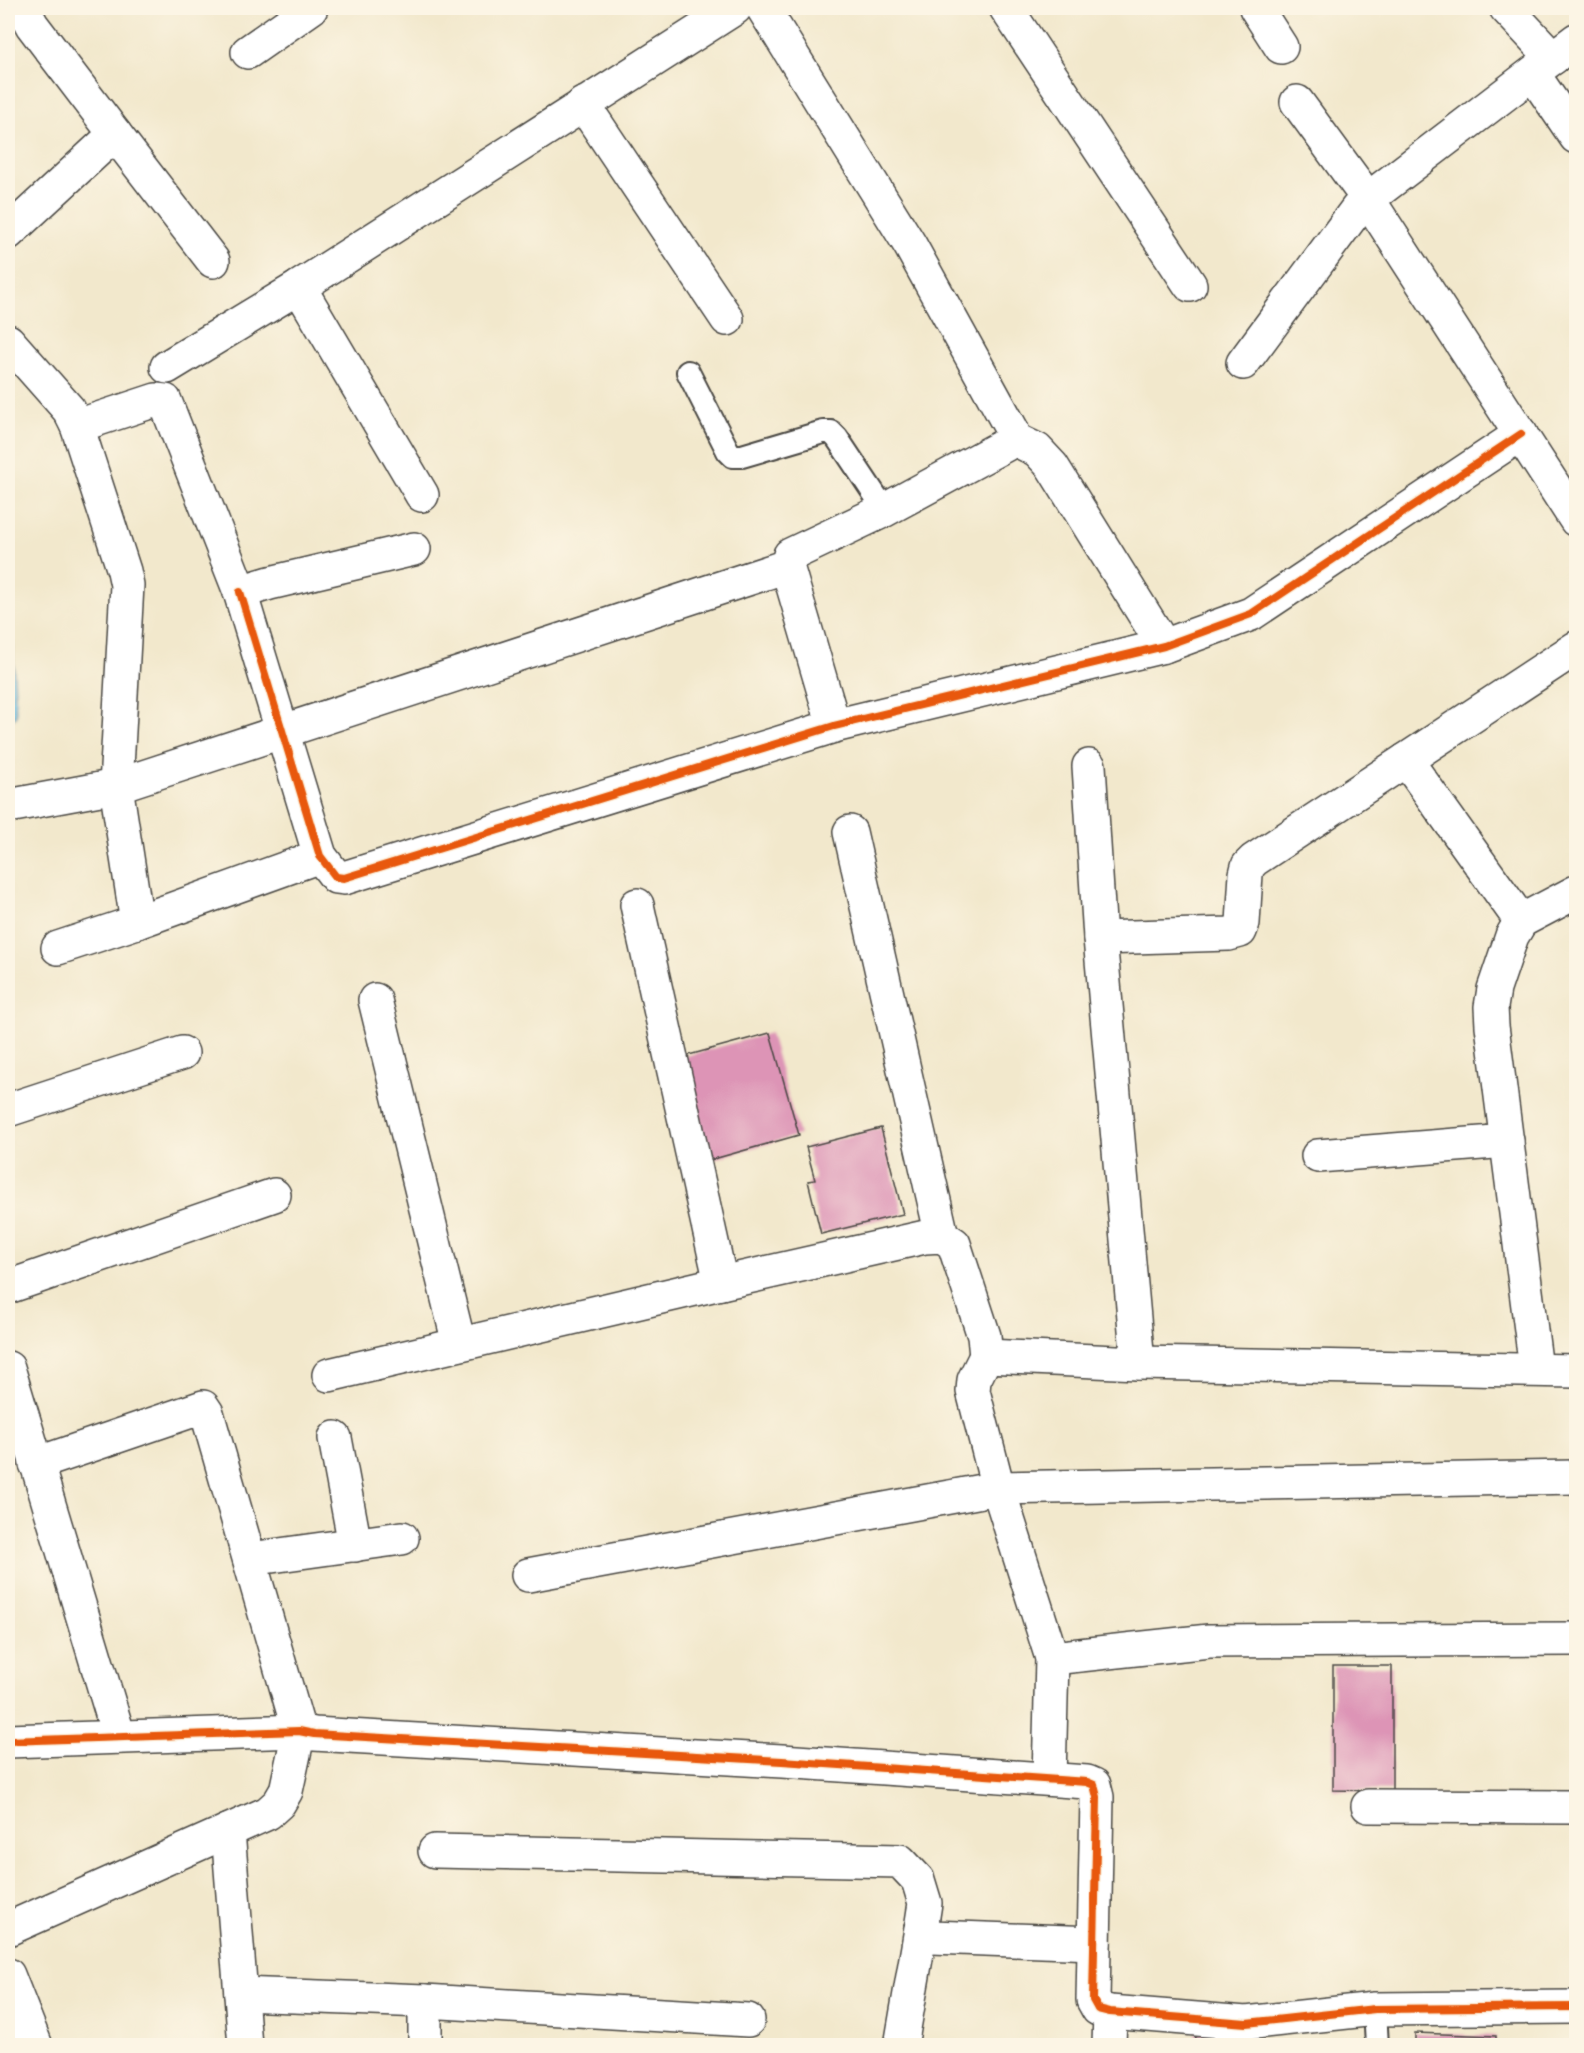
<svg xmlns="http://www.w3.org/2000/svg" width="1584" height="2053" font-family="Sriracha,sans-serif">
  <style>
    .water { fill: #68bfe5; stroke: #4a7588; stroke-width: 1.5 }
    .building { fill: #dd94b6 }
    .lines { fill: none; stroke-linecap: round; stroke-linejoin: round }
    .lane-casing { stroke: #494743; stroke-width: 26 }
    .street-casing { stroke: #494743; stroke-width: 36 }
    .lane { stroke: #fff; stroke-width: 22 }
    .street { stroke: #fff; stroke-width: 33 }
    .cycleway-casing { stroke: #fcf5e5; stroke-width: 11 }
    .cycleway { stroke: #e8590c; stroke-width: 8 }
  </style>
  <rect width="100%" height="100%" fill="#fcf5e5"/>
  <filter id="ink" filterUnits="userSpaceOnUse"><feTurbulence type="fractalNoise" baseFrequency=".0167" numOctaves="2"/><feDisplacementMap in="SourceGraphic" scale="12" xChannelSelector="R" yChannelSelector="G"/><feConvolveMatrix kernelMatrix="1 2 1 2 8 2 1 2 1" color-interpolation-filters="sRGB"/></filter>
  <filter id="wash" filterUnits="userSpaceOnUse"><feTurbulence type="fractalNoise" baseFrequency=".008" numOctaves="4" result="noise"/><feDisplacementMap in="SourceGraphic" scale="24" xChannelSelector="R" yChannelSelector="G"/><feGaussianBlur stdDeviation="1.35" result="paint"/><feColorMatrix in="noise" values="0 0 0 0 0 0 0 0 0 0 0 0 0 0 0 0 0 1.4 0 .05"/><feComposite in="paint" operator="in"/></filter>
  <g filter="url(#wash)">
    <rect width="100%" height="100%" fill="#f2e8cc"/>
    <polygon class="water" points="8,551 16,716 8,723"/>
    <g id="blocks">
      <g class="building">
        <polygon points="770,1033 799,1135 703,1162 674,1059"/>
        <polygon points="881,1128 903,1214 821,1234 808,1181 815,1180 806,1147"/>
        <polygon points="1333,1666 1392,1666 1392,1791 1333,1790"/>
        <polygon points="1246,2023 1250,2046 1197,2046 1195,2032"/>
        <polygon points="1415,2033 1496,2036 1496,2046 1415,2046"/>
      </g>
    </g>
  </g>
  <g filter="url(#ink)">
    <use href="#blocks" fill-opacity="0" stroke="#494743" stroke-width="1.5"/>
    <g class="lines">
      <defs>
        <g id="lane">
          <polyline points="688,372 728,451 733,456 742,456 823,432 831,432 837,438 885,510"/>
          <polyline points="1375,2009 1377,2046"/>
        </g>
        <g id="street">
          <polyline points="763,8 910,245 1012,430 1012,438 1005,445 885,510 790,555 787,566 834,726"/>
          <polyline points="1006,8 1190,285"/>
          <polyline points="1256,8 1281,47"/>
          <polyline points="1506,8 1553,58"/>
          <polyline points="248,52 311,8"/>
          <polyline points="1533,74 1576,137"/>
          <polyline points="1297,102 1368,199 1576,520"/>
          <polyline points="583,104 727,319"/>
          <polyline points="115,134 213,261"/>
          <polyline points="8,233 115,134 32,25 23,8"/>
          <polyline points="299,287 422,495"/>
          <polyline points="8,341 69,410 77,426 124,571 127,585 116,786 137,922"/>
          <polyline points="1243,363 1357,209 1368,199 1576,40"/>
          <polyline points="167,367 299,287 735,8"/>
          <polyline points="77,426 156,400 165,401 240,592 270,583 414,549"/>
          <polyline points="1012,438 1037,450 1052,466 1164,646"/>
          <polyline points="240,592 320,856 336,877 344,878 834,726 1164,646 1251,614 1521,434"/>
          <polyline points="1406,760 1521,921"/>
          <polyline points="1089,766 1100,938 1138,1363"/>
          <polyline points="8,806 116,786 787,566"/>
          <polyline points="850,832 942,1236"/>
          <polyline points="637,905 721,1283"/>
          <polyline points="1100,938 1229,934 1240,931 1243,923 1246,874 1248,866 1254,860 1576,648"/>
          <polyline points="58,948 137,922 320,856"/>
          <polyline points="375,1000 459,1344"/>
          <polyline points="8,1110 182,1053"/>
          <polyline points="1318,1156 1507,1141"/>
          <polyline points="8,1287 274,1195"/>
          <polyline points="8,1368 119,1737"/>
          <polyline points="1536,1369 1492,1026 1491,1007 1494,989 1512,936 1521,921 1576,892"/>
          <polyline points="329,1375 721,1283 925,1237 942,1236 954,1244 984,1336 986,1356"/>
          <polyline points="335,1438 355,1545"/>
          <polyline points="250,1559 402,1538"/>
          <polyline points="528,1575 998,1488 1576,1477"/>
          <polyline points="1052,1658 1209,1641 1576,1639"/>
          <polyline points="8,1741 299,1731 314,1734 782,1761 1087,1782 1094,1785 1097,1797 1093,2000 1098,2009 1110,2012 1246,2023 1375,2009 1576,2007"/>
          <polyline points="1049,1779 1052,1658 998,1488 973,1391 974,1380 986,1356 1138,1363 1576,1371"/>
          <polyline points="1368,1806 1576,1807"/>
          <polyline points="228,1831 245,2046"/>
          <polyline points="435,1851 900,1861 918,1880 925,1903 921,1929 925,1934 932,1937 1094,1943"/>
          <polyline points="8,1929 268,1813 279,1803 286,1791 299,1731 207,1413 203,1407 36,1464"/>
          <polyline points="8,1975 36,2046"/>
          <polyline points="241,1994 425,2001 748,2020"/>
          <polyline points="425,2046 425,2001"/>
          <polyline points="901,2046 921,1929"/>
          <polyline points="1109,2046 1110,2012"/>
        </g>
      </defs>
      <use href="#lane" class="lane-casing"/>
      <use href="#street" class="street-casing"/>
      <use href="#lane" class="lane"/>
      <use href="#street" class="street"/>
      <defs>
        <g id="cycleway">
          <polyline points="240,592 320,856 336,877 344,878 834,726 1164,646 1251,614 1521,434"/>
          <polyline points="8,1741 299,1731 314,1734 782,1761 1087,1782 1094,1785 1097,1797 1093,2000 1098,2009 1110,2012 1246,2023 1375,2009 1576,2007"/>
        </g>
      </defs>
      <use href="#cycleway" class="cycleway-casing"/>
      <use href="#cycleway" class="cycleway"/>
    </g>
  </g>
  <rect width="1584" height="2053" fill="none" stroke="#fcf5e5" stroke-width="30"/>
</svg>
